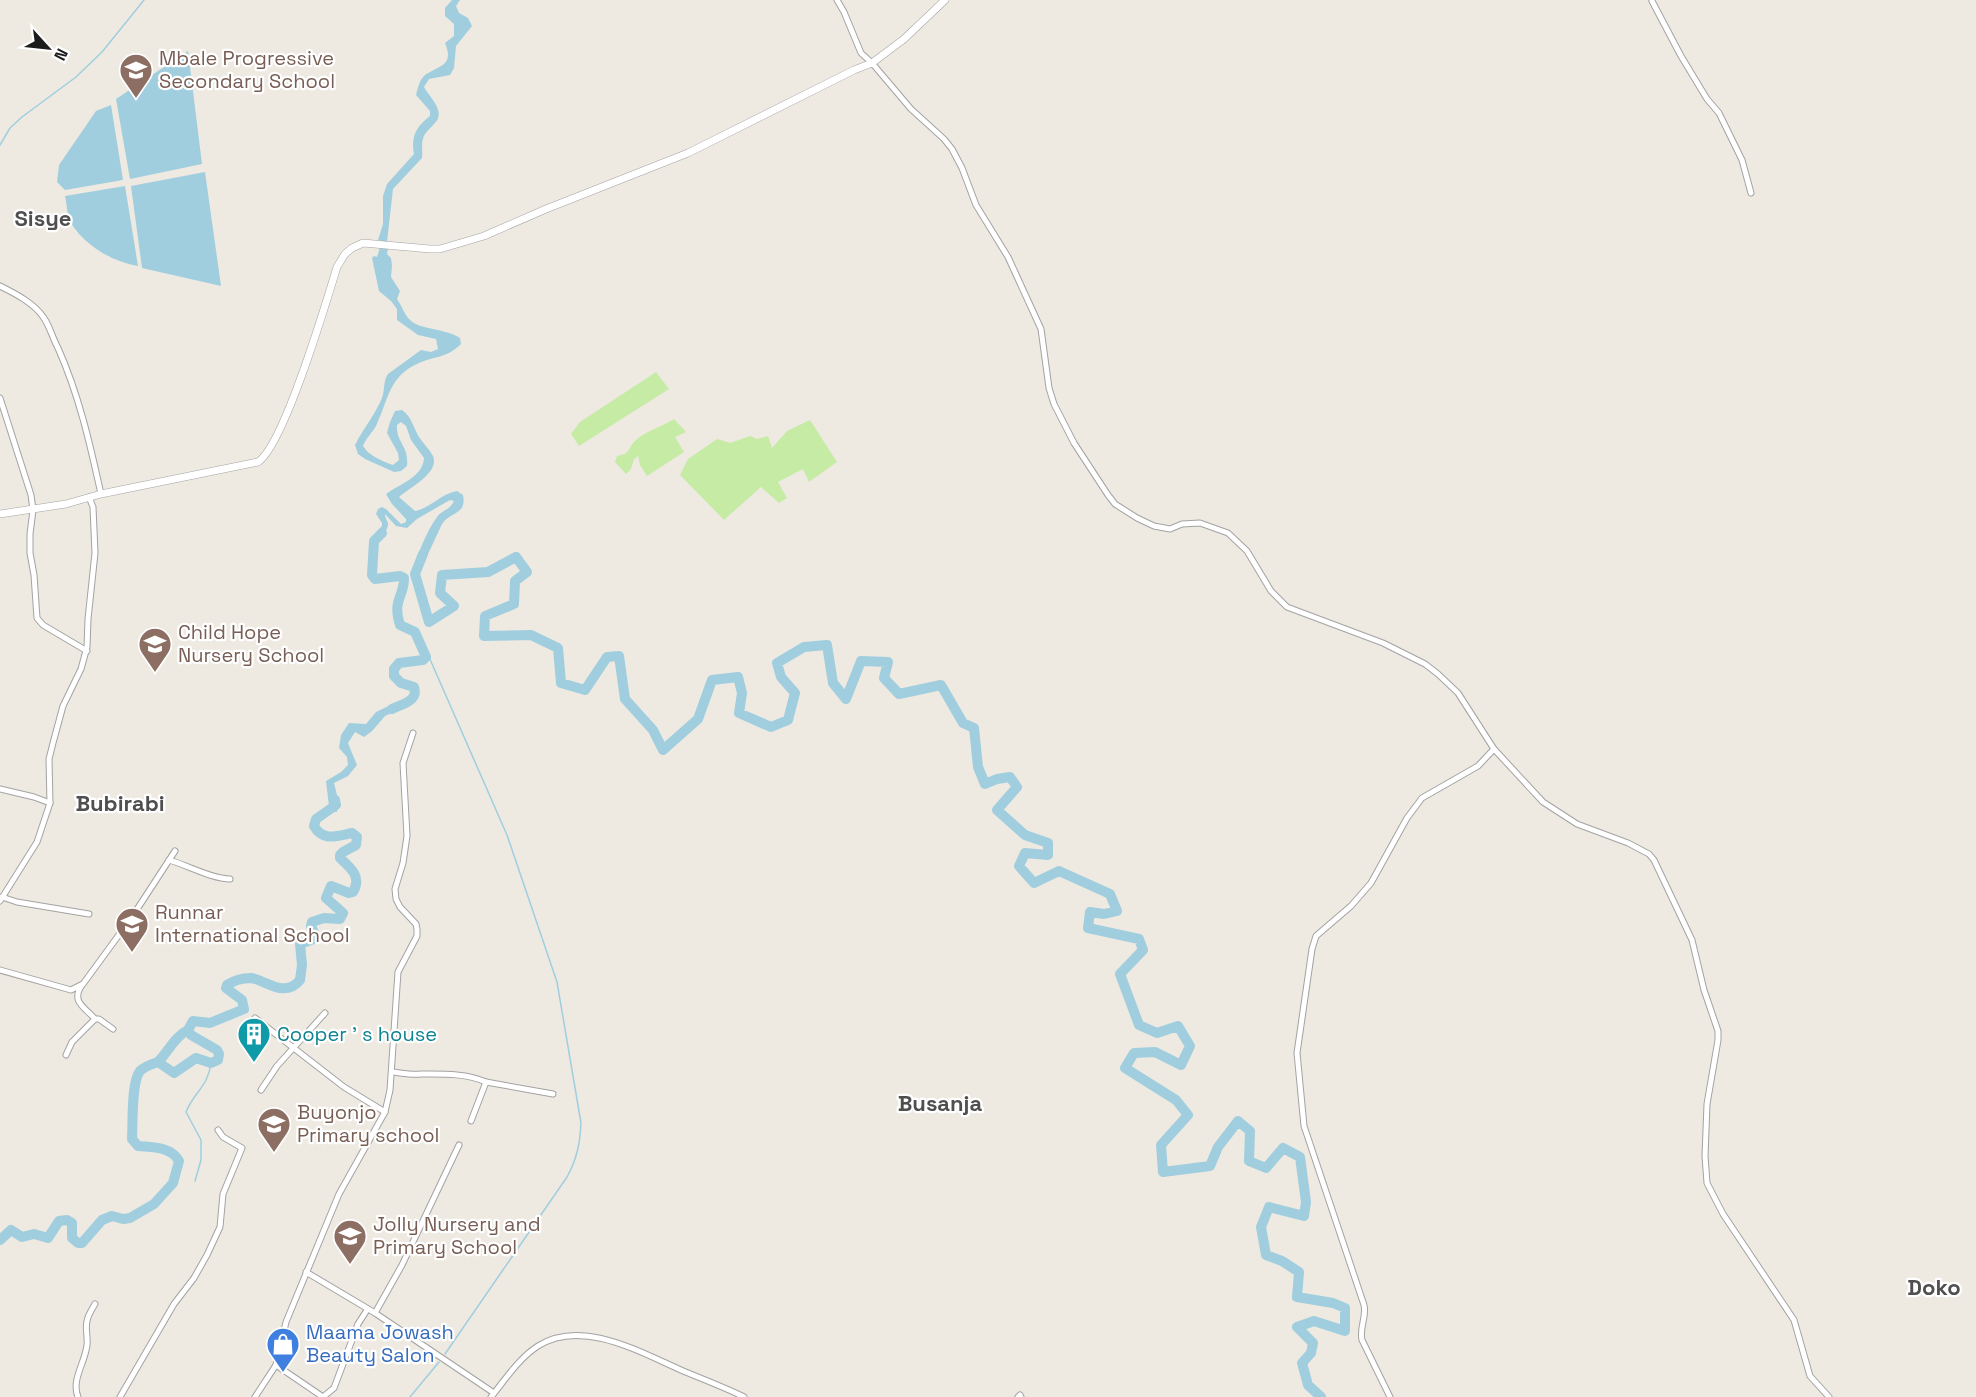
<svg xmlns="http://www.w3.org/2000/svg" width="1976" height="1397" font-family="'Space Grotesk',sans-serif">
  <style>
    .grass { fill: #c5eba5 }
    .water { fill: #a0cede }
    .lines { fill: none; stroke-linecap: round; stroke-linejoin: round }
    .stream { stroke: #a0cede; stroke-width: 1.5 }
    .river { stroke: #a0cede; stroke-width: 10 }
    .minor-casing { stroke: #a3a3a3; stroke-width: 7 }
    .tertiary-casing { stroke: #a3a3a3; stroke-width: 8 }
    .minor { stroke: #fff; stroke-width: 5 }
    .tertiary { stroke: #fff; stroke-width: 7 }
    .labels { text-anchor: middle; dominant-baseline: central; stroke-width: 4.5; stroke-linejoin: round; paint-order: stroke }
    .education-label { font-size: 20px; fill: #785e54; stroke: #fff; text-anchor: start }
    .culture-label { font-size: 20px; fill: #0d838f; stroke: #fff; text-anchor: start }
    .shop-label { font-size: 20px; fill: #366cbe; stroke: #fff; text-anchor: start }
    .quarter-label { font-size: 22px; font-weight: bold; fill: #4f4f4f; stroke: #fff }
  </style>
  <rect width="100%" height="100%" fill="#eeeae2"/>
  <g class="grass">
    <polygon points="656,372 669,389 579,446 571,434 580,422"/>
    <path d="M 674,419 L 686,432 L 675,437 L 684,452 L 647,476 L 640,465 L 638,456 L 634,459 L 631,469 L 626,474 L 615,462 L 617,456 C 631,454 627,449 635,441 C 645,431 662,427 674,419 Z"/>
    <polygon points="810,420 837,462 809,482 803,469 778,482 787,498 779,503 761,487 724,520 680,475 688,459 717,439 730,443 750,436 757,439 768,436 772,448 787,431"/>
  </g>
  <g class="water">
    <path d="M 452,0 L 460,0 L 456,6 L 459,13 L 468,18 L 472,26 L 456,46 L 454,68 L 450,75 L 429,79 L 424,87 C 430,98 447,112 434,124 C 430,129 424,133 423,139 C 421,144 423,152 422,158 L 393,189 L 387,242 L 378,240 L 383,224 L 383,196 L 387,184 L 414,154 C 411,136 416,127 430,116 L 430,111 L 416,95 C 418,88 419,81 424,76 C 438,65 455,67 445,43 L 454,36 L 454,24 L 445,16 L 445,8 Z"/>
    <polygon points="188,51 202,164 130,179 116,99"/>
    <polygon points="111,105 123,180 65,190 57,182 59,165 96,111"/>
    <polygon points="205,172 221,286 142,268 131,186"/>
    <path d="M 125,186 L 138,266 C 113,262 85,246 71,223 C 67,216 67,204 65,196 Z"/>
    <path d="M 380,247 L 388,248 L 387,254 L 391,258 L 392,266 L 391,277 L 400,291 L 397,299 C 402,306 404,314 410,320 C 420,330 445,328 460,338 L 461,344 C 447,358 435,356 419,363 C 389,375 388,401 376,426 C 372,433 366,438 363,446 C 369,456 382,461 393,465 L 399,460 L 398,453 L 387,433 L 390,422 L 395,411 L 402,410 C 412,417 413,427 419,437 C 423,443 430,450 433,456 C 440,473 409,488 399,497 L 415,511 C 431,508 440,494 457,491 L 463,495 C 467,515 451,511 442,524 L 422,567 L 415,563 C 421,547 427,531 437,517 C 442,510 450,510 454,501 L 450,500 L 417,519 L 407,528 L 396,526 L 385,514 C 385,518 387,520 388,523 C 389,531 379,537 374,541 L 377,531 L 382,526 L 382,523 L 376,514 L 378,509 L 382,507 L 386,509 L 401,524 L 406,522 L 406,519 L 392,504 L 386,494 C 400,484 423,477 424,458 L 411,440 L 406,426 L 401,422 L 397,425 C 396,443 409,445 407,466 L 401,471 L 394,472 L 365,459 L 358,454 L 355,445 C 363,429 375,415 382,398 C 385,390 383,381 388,374 L 421,350 L 431,352 L 438,349 L 436,339 L 418,335 L 397,320 L 397,309 L 391,301 L 379,291 L 372,258 L 374,256 L 377,257 Z"/>
    <polygon points="397,702 405,704 405,707 385,716 372,731 364,737 355,732 348,743 357,765 348,776 334,783 338,799 337,812 331,812 325,809 329,806 326,781 341,772 348,765 347,757 339,748 341,735 349,723 366,724 376,712"/>
  </g>
  <g class="lines">
    <g class="stream">
      <polyline points="0,145 10,128 22,117 76,77 102,52 144,0"/>
      <path d="M 426,657 L 429,657 L 507,835 L 557,982 L 581,1123 C 580,1143 577,1159 567,1177 L 445,1354"/>
      <path d="M 195,1181 L 201,1160 L 201,1140 L 186,1112 C 194,1092 208,1087 211,1063"/>
      <polyline points="410,1397 439,1362"/>
    </g>
    <g class="river">
      <path d="M 382,533 L 374,541 L 372,575 L 375,579 L 400,576 L 404,578 C 404,598 392,599 400,625 L 415,632 L 426,657 L 423,660 L 399,663 L 394,669 L 394,676 L 401,683 L 414,687 C 419,701 402,704 392,709"/>
      <polyline points="423,554 415,574 429,622 454,606 440,593 442,575 488,572 516,557 527,572 515,581 514,604 485,616 484,636 531,635 558,648 561,683 585,690 607,657 619,656 625,699 653,730 663,750 698,719 712,680 738,677 742,693 739,713 771,727 788,720 795,693 781,677 777,663 804,647 827,645 833,683 846,699 861,661 888,662 884,678 899,694 941,685 963,723 974,728 978,767 985,784 997,779 1010,777 1017,787 997,810 1025,835 1048,843 1048,855 1025,853 1019,866 1034,883 1059,871 1110,894 1117,911 1104,914 1090,912 1088,928 1139,939 1143,950 1120,974 1139,1025 1157,1033 1178,1026 1190,1046 1181,1065 1155,1052 1134,1053 1125,1068 1176,1100 1188,1115 1161,1145 1163,1172 1210,1166 1218,1147 1238,1121 1250,1131 1249,1161 1266,1168 1283,1148 1300,1157 1306,1202 1304,1216 1269,1207 1261,1227 1266,1255 1282,1261 1299,1272 1297,1297 1333,1303 1345,1308 1345,1331 1314,1321 1297,1327 1313,1343 1311,1353 1302,1363 1308,1385 1321,1397"/>
      <path d="M 158,1062 C 168,1052 175,1036 188,1030"/>
      <path d="M 0,1240 L 11,1230 L 22,1237 L 34,1234 L 48,1238 L 59,1221 L 67,1220 L 72,1223 L 72,1238 L 78,1243 L 82,1243 L 102,1220 L 112,1216 L 123,1219 L 130,1218 L 154,1204 L 173,1183 L 179,1161 C 171,1147 153,1147 138,1146 L 132,1139 C 133,1124 131,1082 140,1071 C 145,1066 152,1064 158,1062 L 174,1073 L 196,1058 L 211,1063 L 218,1060 L 219,1054 L 217,1050 L 191,1035 L 188,1030 L 193,1021 L 210,1023 L 244,1009 L 242,1000 L 226,988 L 227,985 C 233,981 243,978 251,978 C 266,980 284,999 300,980 L 302,965 L 300,944 L 316,938 L 311,926 L 312,922 L 324,918 L 340,919 L 343,913 L 326,898 L 331,886 L 349,893 L 353,892 C 362,877 351,868 340,858 L 340,855 L 343,852 L 356,845 L 357,837 L 352,833 C 337,836 323,842 314,826 L 316,819 L 336,805 L 335,800"/>
    </g>
    <defs>
      <g id="minor">
        <polyline points="837,0 844,12 861,53 872,63 911,109 944,139 952,149 962,168 976,205 1008,257 1041,329 1049,388 1054,404 1074,443 1108,495 1115,504 1137,518 1154,526 1170,529 1182,524 1200,523 1228,533 1247,551 1271,591 1287,607 1383,643 1425,664 1438,674 1458,693 1494,749 1543,802 1577,824 1628,843 1649,854 1654,860 1692,940 1704,990 1718,1031 1718,1040 1707,1104 1705,1156 1707,1183 1723,1214 1794,1320 1810,1376 1829,1397"/>
        <polyline points="1652,1 1681,56 1707,99 1719,113 1742,160 1751,193"/>
        <path d="M 0,286 C 16,294 34,303 44,318 C 50,327 53,339 58,348 C 79,395 90,444 101,494"/>
        <polyline points="0,398 31,495 33,510 30,534 30,553 34,575 37,618 43,625 87,651"/>
        <polyline points="0,789 34,797 50,803 37,842 0,901"/>
        <polyline points="50,803 49,759 53,743 63,706 81,669 87,647 88,619 95,553 93,507 89,497"/>
        <path d="M 169,860 C 187,865 212,879 230,879"/>
        <polyline points="2,897 17,902 89,914"/>
        <polyline points="0,970 71,990 83,984 132,917 175,851"/>
        <path d="M 82,985 C 70,1002 86,1008 95,1019 L 99,1019 L 113,1029"/>
        <polyline points="255,1018 344,1087 385,1112"/>
        <polyline points="66,1055 72,1042 95,1019"/>
        <path d="M 392,1072 C 402,1073 411,1075 421,1074 C 442,1074 466,1073 486,1082"/>
        <polyline points="261,1090 277,1066 325,1013"/>
        <polyline points="471,1121 486,1082 553,1094"/>
        <polyline points="306,1272 375,1313 494,1393"/>
        <polyline points="375,1313 402,1265 459,1145"/>
        <polyline points="276,1365 323,1397"/>
        <path d="M 78,1397 C 71,1380 85,1363 87,1345 C 88,1337 85,1329 87,1321 C 88,1315 92,1309 95,1304"/>
        <polyline points="120,1397 174,1304 194,1278 207,1255 220,1227 223,1194 242,1148 223,1137 218,1130"/>
        <polyline points="255,1397 276,1365 286,1322 339,1194 385,1112 390,1090 398,972 417,936 417,929 416,924 400,907 396,899 395,889 403,863 407,836 403,763 413,733"/>
        <polyline points="323,1397 334,1388 358,1324 367,1310"/>
        <path d="M 491,1397 C 505,1380 519,1358 538,1346 C 581,1318 640,1352 681,1370 C 702,1379 724,1387 744,1397"/>
        <polyline points="1018,1397 1020,1395 1021,1397"/>
        <path d="M 1390,1397 L 1362,1340 C 1359,1327 1367,1317 1364,1305 L 1304,1126 L 1297,1053 L 1312,949 L 1316,936 L 1351,906 L 1371,883 L 1407,818 L 1422,798 L 1478,766 L 1494,749"/>
      </g>
      <path id="tertiary" d="M 0,514 L 66,504 L 101,494 L 258,462 C 284,445 326,303 337,267 L 345,254 L 352,248 L 363,243 L 430,249 L 440,249 L 484,236 L 546,209 L 688,153 L 854,70 L 872,63 L 904,39 L 945,0"/>
    </defs>
    <use href="#minor" class="minor-casing"/>
    <use href="#tertiary" class="tertiary-casing"/>
    <use href="#minor" class="minor"/>
    <use href="#tertiary" class="tertiary"/>
  </g>
  <defs>
    <symbol id="school-pin" viewBox="-11 -11 22 30"><path d="M0 17L-7.5 6A9.5 9.5 0 1 1 7.5 6Z" fill="#8d6e63" stroke="#fff"/><path d="M0-5L7-2L0 1L-7-2ZM-4 1L0 2.5L4 1V4Q0 6-4 4Z" fill="#fff"/></symbol>
    <symbol id="building-pin" viewBox="-11 -11 22 30"><path d="M0 17L-7.5 6A9.5 9.5 0 1 1 7.5 6Z" fill="#0f9aa8" stroke="#fff"/><path d="M-4-6H4V6H1V3H-1V6H-4ZM-2.5-4.3h1.7v1.8h-1.7ZM.8-4.3h1.7v1.8H.8ZM-2.5-1h1.7V.8h-1.7ZM.8-1h1.7V.8H.8Z" fill="#fff"/></symbol>
    <symbol id="shop-pin" viewBox="-11 -11 22 30"><path d="M0 17L-7.5 6A9.5 9.5 0 1 1 7.5 6Z" fill="#3f7fe0" stroke="#fff"/><path d="M-5-2.5h2.3a2.7 3.5 0 0 1 5.4 0H5L5.5 6h-11ZM-1.5-2.5h3a1.5 2.3 0 0 0-3 0Z" fill="#fff"/></symbol>
  </defs>
  <g fill-rule="evenodd">
    <use href="#school-pin" x="117" y="51" width="38" height="52"/>
    <use href="#school-pin" x="136" y="625" width="38" height="52"/>
    <use href="#school-pin" x="113" y="905" width="38" height="52"/>
    <use href="#building-pin" x="235" y="1015" width="38" height="52"/>
    <use href="#school-pin" x="255" y="1105" width="38" height="52"/>
    <use href="#school-pin" x="331" y="1217" width="38" height="52"/>
    <use href="#shop-pin" x="264" y="1325" width="38" height="52"/>
  </g>
  <g class="labels">
    <g class="education-label">
      <text x="159" y="58">Mbale Progressive<tspan x="159" dy="23">Secondary School</tspan></text>
      <text x="178" y="632">Child Hope<tspan x="178" dy="23">Nursery School</tspan></text>
      <text x="155" y="912">Runnar<tspan x="155" dy="23">International School</tspan></text>
      <text x="297" y="1112">Buyonjo<tspan x="297" dy="23">Primary school</tspan></text>
      <text x="373" y="1224">Jolly Nursery and<tspan x="373" dy="23">Primary School</tspan></text>
    </g>
    <g class="culture-label">
      <text x="277" y="1034">Cooper ' s house</text>
    </g>
    <g class="shop-label">
      <text x="306" y="1332">Maama Jowash<tspan x="306" dy="23">Beauty Salon</tspan></text>
    </g>
    <g class="quarter-label">
      <text x="43" y="218">Sisye</text>
      <text x="120" y="803">Bubirabi</text>
      <text x="940" y="1103">Busanja</text>
      <text x="1934" y="1287">Doko</text>
    </g>
  </g>
  <g transform="translate(48 48) rotate(117)" stroke="#ffffff" stroke-width="4.5" paint-order="stroke">
  <path d="M0-4.5L10 22L0 15L-10 22Z" fill="#1c1c1c"/>
  <text y="-9" font-size="16" font-weight="bold" text-anchor="middle" fill="#1c1c1c">N</text>
  </g>
</svg>
